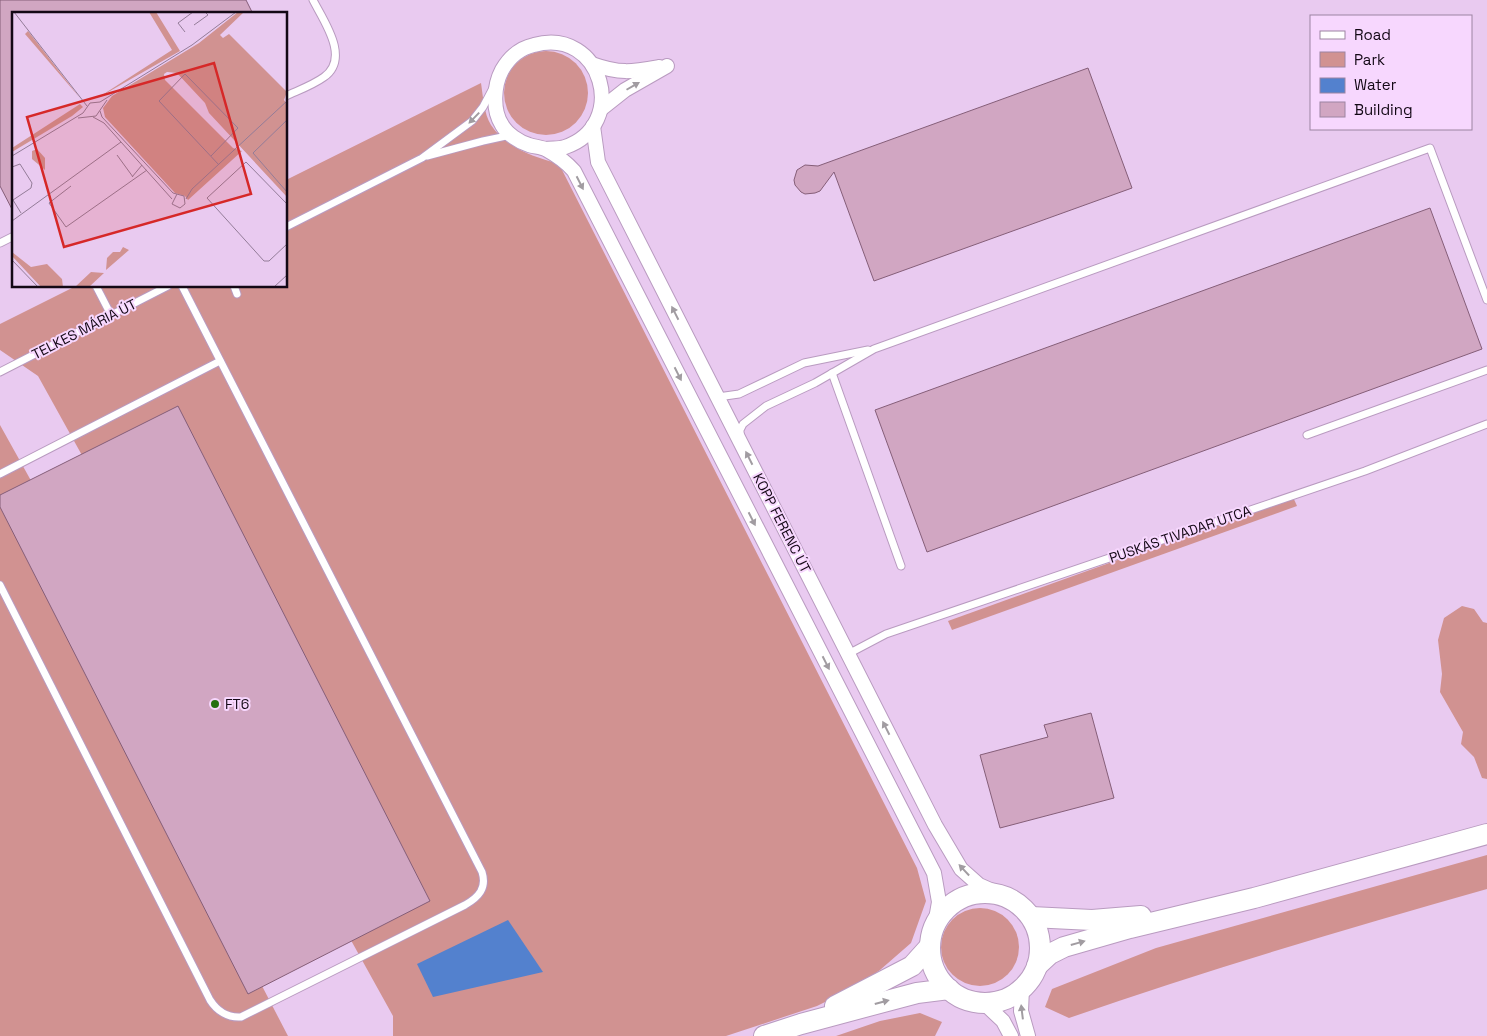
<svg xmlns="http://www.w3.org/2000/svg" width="1487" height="1036" font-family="'Space Grotesk',sans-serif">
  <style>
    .green { fill: #d19291 }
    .water { fill: #5381ce }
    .building { fill: #d1a6c2; stroke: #855e78 }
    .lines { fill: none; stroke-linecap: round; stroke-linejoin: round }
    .service-casing { stroke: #b99bc0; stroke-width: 9 }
    .minor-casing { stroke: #b99bc0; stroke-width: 16 }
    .secondary-casing { stroke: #b99bc0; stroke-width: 22 }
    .service { stroke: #fff; stroke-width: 7 }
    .minor { stroke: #fff; stroke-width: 14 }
    .secondary { stroke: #fff; stroke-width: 20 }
    .oneway { fill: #a19ca1 }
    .poi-dot { fill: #267012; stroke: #f7d7fe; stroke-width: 2 }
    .labels { text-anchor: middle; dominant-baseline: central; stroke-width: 4; stroke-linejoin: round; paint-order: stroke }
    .street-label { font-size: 14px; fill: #130815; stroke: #f7d7fe }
    .poi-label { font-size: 14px; fill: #130815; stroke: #f7d7fe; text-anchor: start }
    .inset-road { fill: none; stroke: #937c98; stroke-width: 1 }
    .view { fill: #d62828; fill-opacity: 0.15; stroke: #d62828; stroke-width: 2.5 }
    .inset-edge { fill: none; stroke: #130815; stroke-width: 2.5 }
  </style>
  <rect width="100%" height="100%" fill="#e9caf0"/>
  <g class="green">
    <circle cx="546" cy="93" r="42"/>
    <path d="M 481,83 C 483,96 484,114 491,125 C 506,148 534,157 559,164 L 917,868 L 926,901 L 911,943 L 880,970 L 857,986 L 817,1006 L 726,1036 L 393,1036 L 393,1016 L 38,376 L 0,350 L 0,324 L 76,286 L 286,286 L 286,180 Z"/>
    <polygon points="0,425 141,678 145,761 288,1036 0,1036"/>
    <polygon points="1293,497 1297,506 952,630 948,621"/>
    <polygon points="1462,606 1474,609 1483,622 1487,623 1487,779 1482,778 1474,757 1461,744 1463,732 1440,692 1442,674 1438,640 1444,618"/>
    <path d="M 1487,855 L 1487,889 C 1346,929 1207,970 1069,1018 L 1045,1007 L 1052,989 L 1156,948 Z"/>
    <circle cx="980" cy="947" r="39"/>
    <polygon points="920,1013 942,1022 935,1036 836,1036 880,1021"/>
  </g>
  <polygon class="water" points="508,920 543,972 433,997 417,964"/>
  <g class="building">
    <polygon points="0,0 246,0 253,14 14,14 14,213 0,186"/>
    <polygon points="1088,68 1132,188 874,281 834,172 820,191 815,193 805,194 801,192 795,185 794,180 797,170 805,165 818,166"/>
    <polygon points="1430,208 1482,349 927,552 875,410"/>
    <polygon points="178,406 430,901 248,994 0,507 0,495"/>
    <polygon points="1091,713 1114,798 1000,828 980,755 1048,737 1044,725"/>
  </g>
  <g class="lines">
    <defs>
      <g id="service">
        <path d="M 286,96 C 299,90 313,85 324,77 C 351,58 323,20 313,0"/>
        <polyline points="427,156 483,141 511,135"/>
        <polyline points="286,227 422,158 472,121 483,107 492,90"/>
        <polyline points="0,243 14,236"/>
        <polyline points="96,286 111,315"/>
        <polyline points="234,286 237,294"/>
        <polyline points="0,372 168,286"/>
        <polyline points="832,373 901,566"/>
        <polyline points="718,397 739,394 804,363 868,350"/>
        <polyline points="1307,435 1487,370"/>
        <polyline points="740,437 740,430 743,424 766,406 815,383 874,349 1430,148 1487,300"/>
        <polyline points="0,474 220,361"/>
        <path d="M 0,585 L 210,1000 C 217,1011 228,1018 241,1017 L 465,905 C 479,897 487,888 482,872 L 182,286"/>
        <polyline points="848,654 886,634 1365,471 1487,424"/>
      </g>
      <g id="minor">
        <path d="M 592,64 C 620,74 631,72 659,67"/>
        <polyline points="601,109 625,90 667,66"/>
        <polyline points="593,126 598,162 935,825 961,869 979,885 1004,896"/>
        <path d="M 546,149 C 552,148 559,149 565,147 C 630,125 602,26 534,45 C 520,48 509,58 502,70 C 494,85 492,110 502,125 C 507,134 519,142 529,145 C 535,147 542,147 547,150 C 556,155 567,163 574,171 L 934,873 L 939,902 L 935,925"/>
        <polyline points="1022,988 1021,1011 1028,1036"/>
        <polyline points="984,1003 1003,1021 1011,1036"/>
      </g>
      <g id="secondary">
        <circle cx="985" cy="948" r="55"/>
        <polyline points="1031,917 1092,920 1141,916"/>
        <polyline points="1037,966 1050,954 1064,947 1130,928 1254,898 1487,834"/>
        <polyline points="835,1006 912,966 930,946"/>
        <polyline points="764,1036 801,1024 917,993 949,989"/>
      </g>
    </defs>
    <use href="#service" class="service-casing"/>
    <use href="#minor" class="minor-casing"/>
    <use href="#secondary" class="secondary-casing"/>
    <use href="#service" class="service"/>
    <use href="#minor" class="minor"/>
    <use href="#secondary" class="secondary"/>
  </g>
  <defs><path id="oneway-solid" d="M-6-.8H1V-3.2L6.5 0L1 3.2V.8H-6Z" transform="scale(1.25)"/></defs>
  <g class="oneway">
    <use href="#oneway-solid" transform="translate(633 86) rotate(-30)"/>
    <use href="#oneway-solid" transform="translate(474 118) rotate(134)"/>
    <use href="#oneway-solid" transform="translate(580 183) rotate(63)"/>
    <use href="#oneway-solid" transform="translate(675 313) rotate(-117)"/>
    <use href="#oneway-solid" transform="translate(678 374) rotate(63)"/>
    <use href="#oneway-solid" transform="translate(749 458) rotate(-117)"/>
    <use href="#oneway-solid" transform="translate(752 519) rotate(63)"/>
    <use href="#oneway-solid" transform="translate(826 663) rotate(63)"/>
    <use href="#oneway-solid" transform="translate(886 728) rotate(-117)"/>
    <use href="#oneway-solid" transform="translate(964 870) rotate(-133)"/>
    <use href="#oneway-solid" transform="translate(1078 943) rotate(-16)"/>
    <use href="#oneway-solid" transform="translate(882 1002) rotate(-15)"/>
    <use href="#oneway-solid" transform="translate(1022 1012) rotate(-97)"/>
  </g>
  <circle class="poi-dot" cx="215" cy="704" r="5"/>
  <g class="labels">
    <g class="street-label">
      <text transform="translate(84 329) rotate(-27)">TELKES MÁRIA ÚT</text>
      <text transform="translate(782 523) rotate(63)">KOPP FERENC ÚT</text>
      <text transform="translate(1180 534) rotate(-19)">PUSKÁS TIVADAR UTCA</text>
    </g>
    <g class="poi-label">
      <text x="225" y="704">FT6</text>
    </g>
  </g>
  <g transform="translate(12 12)">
    <rect width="275" height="275" fill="#e9caf0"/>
    <path d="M 137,0 L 144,0 L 168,39 L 84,87 L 160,38 ZM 226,0 L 232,0 L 208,23 L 211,26 L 217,22 L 275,80 L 272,88 L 275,92 L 275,185 L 197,101 L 193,91 L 165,61 L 155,60 L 152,62 L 153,68 L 221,136 L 230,139 L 176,188 L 173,184 L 163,181 L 93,105 L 91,96 L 100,84 L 187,31 ZM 16,19 L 68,86 L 13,22 ZM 68,92 L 71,95 L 60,104 L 0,140 L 0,136 ZM 25,137 L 33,146 L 33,158 L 20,147 L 20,139 ZM 111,235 L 117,238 L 94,258 L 95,246 L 101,240 L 108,240 ZM 0,240 L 19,255 L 35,252 L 50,267 L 51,275 L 29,275 L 0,244 ZM 79,260 L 92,261 L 77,275 L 63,275 Z" fill="#d19291"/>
    <path class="inset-road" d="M 2,0 L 75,94M 182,13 L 196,3 L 193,0M 173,20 L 166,11 L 181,0M 88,99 L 90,105 L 161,181 L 172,184 L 173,192 L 168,196 L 160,192 L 165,182M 81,105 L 92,111 L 160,187M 66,106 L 84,104 L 95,88M 275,108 L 241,141 L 275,180M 105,143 L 121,165M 0,144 L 71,101 L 78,91 L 88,90 L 180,33 L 224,0M 199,144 L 226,116 L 173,62 L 147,89 L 207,153M 0,155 L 8,152 L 20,171 L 19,176 L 1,188 L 9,201M 120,165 L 130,153M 59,174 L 37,191 L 54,215 L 135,158M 174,187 L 180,177 L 275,89M 275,192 L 234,150 L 195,186 L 252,249 L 257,249 L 275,232M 0,209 L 109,130M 0,248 L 26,275M 262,275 L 275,263"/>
    <path class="view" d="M 202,51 L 239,182 L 52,235 L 15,105 Z"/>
    <rect width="275" height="275" class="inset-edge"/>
  </g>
  <rect x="1310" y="15" width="162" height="115" fill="#f7d7fe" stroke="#9c84a1"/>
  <rect x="1320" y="31" width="25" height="8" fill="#ffffff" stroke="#9c84a1"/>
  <text x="1354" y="40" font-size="15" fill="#130815">Road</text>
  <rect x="1320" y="52" width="25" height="15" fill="#d19291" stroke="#9c84a1"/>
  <text x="1354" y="65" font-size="15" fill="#130815">Park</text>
  <rect x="1320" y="78" width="25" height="15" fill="#5381ce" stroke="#9c84a1"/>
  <text x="1354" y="90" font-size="15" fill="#130815">Water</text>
  <rect x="1320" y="102" width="25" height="15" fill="#d1a6c2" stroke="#9c84a1"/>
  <text x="1354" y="115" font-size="15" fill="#130815">Building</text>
</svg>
